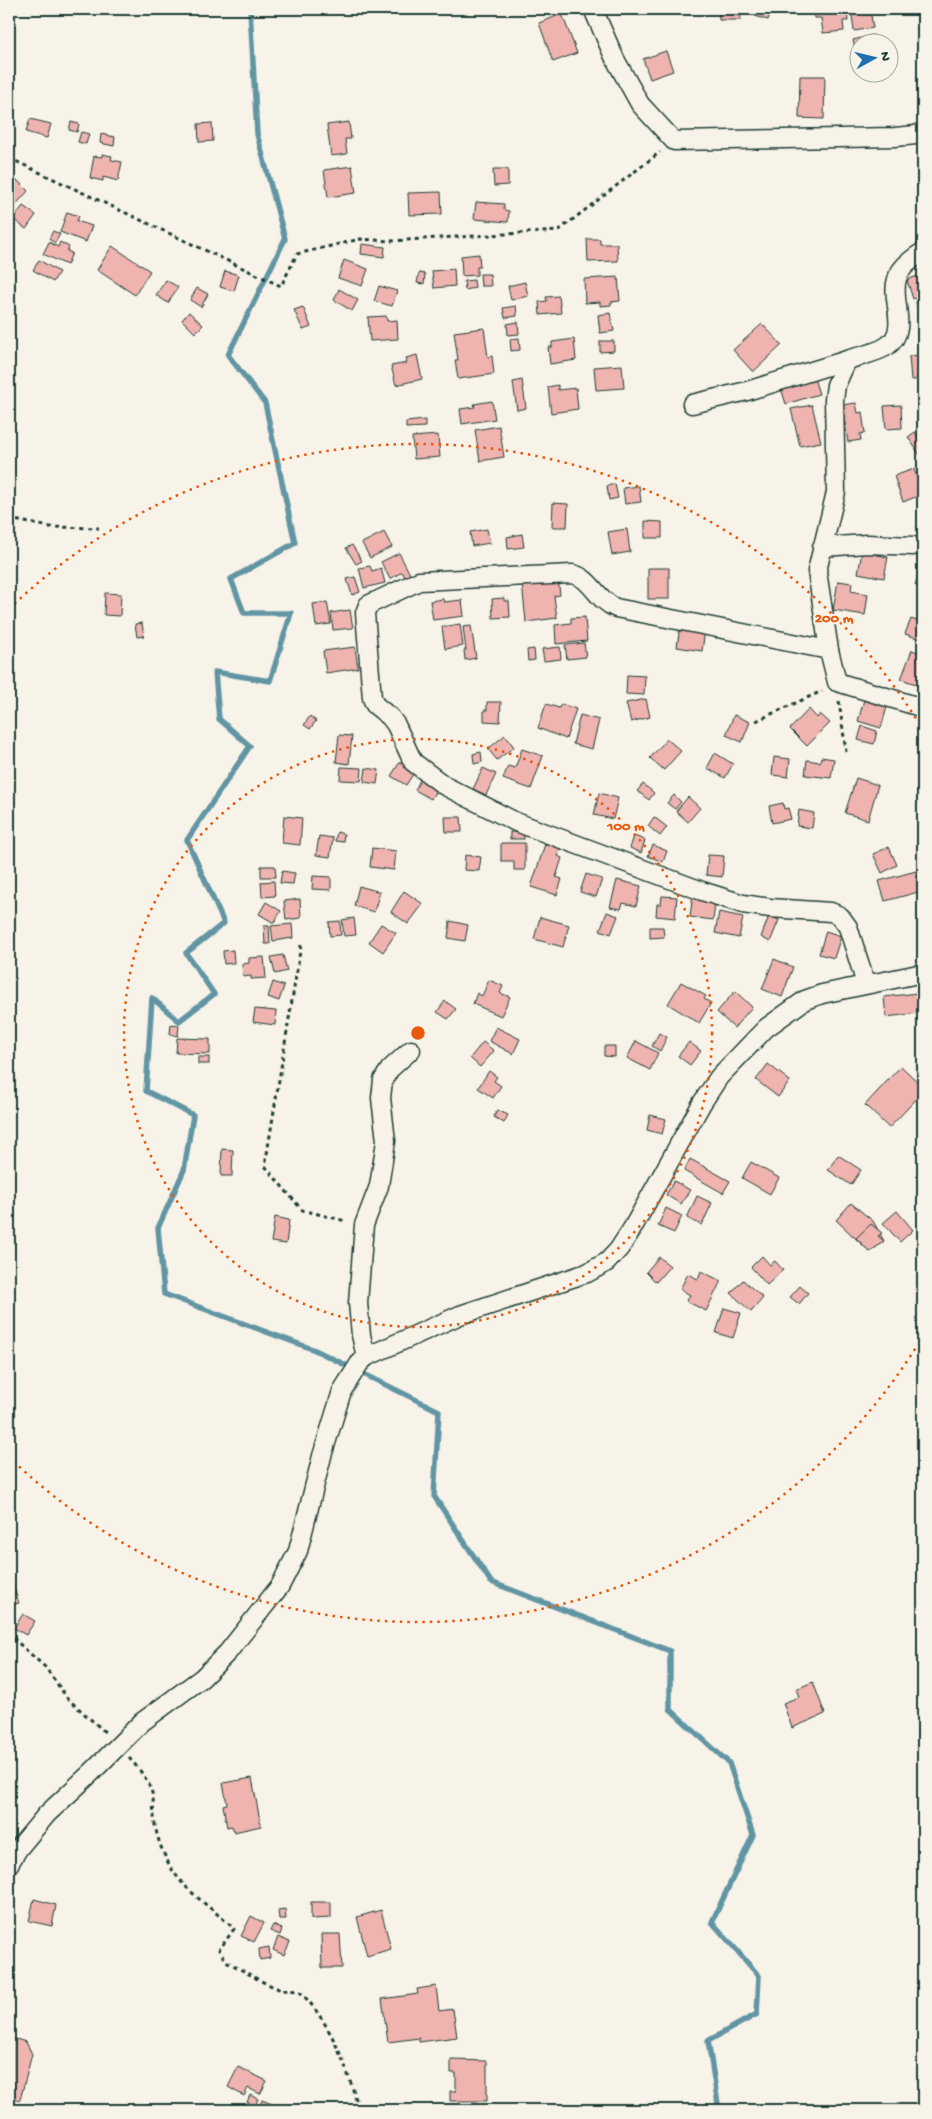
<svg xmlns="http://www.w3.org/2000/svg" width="932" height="2119" font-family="'Gochi Hand',sans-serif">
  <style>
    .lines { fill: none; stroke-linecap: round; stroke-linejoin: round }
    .stream { stroke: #6295a4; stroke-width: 5.5 }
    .building { fill: #efb3b0; stroke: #1f3d34 }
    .minor-casing { stroke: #1f3d34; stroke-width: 21 }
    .path { stroke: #1f3d34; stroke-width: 3; stroke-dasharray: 4 4; stroke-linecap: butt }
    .minor { stroke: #f7f3e8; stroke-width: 18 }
    .ring { fill: none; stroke: #e8590c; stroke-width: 2.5; stroke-dasharray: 2.5 5 }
    .centre { fill: #e8590c; stroke: #f7f3e8; stroke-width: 2.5 }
    .ring-label { font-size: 15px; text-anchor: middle; font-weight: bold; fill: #e8590c; stroke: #f7f3e8; stroke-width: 4; stroke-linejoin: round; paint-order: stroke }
  </style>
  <rect width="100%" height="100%" fill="#f7f3e8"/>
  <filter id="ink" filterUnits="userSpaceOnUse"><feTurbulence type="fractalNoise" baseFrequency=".02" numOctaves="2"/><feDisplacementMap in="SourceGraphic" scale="10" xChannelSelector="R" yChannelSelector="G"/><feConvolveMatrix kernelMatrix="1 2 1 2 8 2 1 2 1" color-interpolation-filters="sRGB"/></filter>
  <g filter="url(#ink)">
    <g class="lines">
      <polyline class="stream" points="250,9 257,134 285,239 228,355 265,403 295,543 231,579 244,613 291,613 270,681 215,672 219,719 250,746 187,840 224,923 186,953 214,994 179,1021 152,998 146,1091 193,1115 184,1170 158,1228 164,1294 315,1350 439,1411 434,1496 491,1582 670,1651 670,1709 729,1763 753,1835 712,1922 759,1976 757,2014 708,2041 719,2110"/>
    </g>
    <g class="building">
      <polygon points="718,9 740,9 741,20 719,20"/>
      <polygon points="757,9 772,9 768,20 755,16"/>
      <polygon points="814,9 847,9 848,21 843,21 844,31 823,33 821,18 815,18"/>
      <polygon points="851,9 870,9 873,28 854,31"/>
      <polygon points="897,9 915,9 915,11 898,14"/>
      <polygon points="562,14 577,53 553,62 539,23"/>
      <polygon points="873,35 874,42 860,42 859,66 853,40"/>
      <polygon points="666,51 673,71 650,79 643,59"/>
      <polygon points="800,76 825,76 824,119 799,118"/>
      <polygon points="30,119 51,124 47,138 26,132"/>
      <polygon points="71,122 79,124 77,132 69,130"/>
      <polygon points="349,122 351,139 345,139 347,154 331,156 327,125"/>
      <polygon points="212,123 213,141 199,142 198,124"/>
      <polygon points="81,132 89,134 86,144 78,142"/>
      <polygon points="101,134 115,137 114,146 100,143"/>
      <polygon points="102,154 112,156 111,160 122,162 118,181 103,177 103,181 90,178 94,156 102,157"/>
      <polygon points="352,166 356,193 328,197 324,170"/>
      <polygon points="493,169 508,169 508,185 494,186"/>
      <polygon points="17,180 28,191 12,209 9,206 9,185 11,187"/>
      <polygon points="441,192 442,214 409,215 408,193"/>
      <polygon points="476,202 504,204 504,210 509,211 508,222 474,219"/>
      <polygon points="23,206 36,215 26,229 13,219"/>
      <polygon points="67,212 79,216 77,221 92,226 86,242 60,232"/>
      <polygon points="53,231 60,234 55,243 49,239"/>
      <polygon points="587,239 600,239 600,244 617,244 618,261 588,262"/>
      <polygon points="49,242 58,247 60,242 69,247 67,251 72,253 67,265 43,254"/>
      <polygon points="362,244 385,247 384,257 361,254"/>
      <polygon points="112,246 150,271 135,295 97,270"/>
      <polygon points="479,254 480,267 477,267 477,275 462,276 461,256"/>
      <polygon points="39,260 59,272 53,282 33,270"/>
      <polygon points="344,260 368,269 362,286 338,278"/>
      <polygon points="454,269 455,286 434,288 432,271"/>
      <polygon points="225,271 239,275 234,291 220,287"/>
      <polygon points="419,273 425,274 424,284 417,283"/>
      <polygon points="480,274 490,274 491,286 481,286"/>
      <polygon points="923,274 923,296 913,299 907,280"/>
      <polygon points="618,277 620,301 611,302 611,305 600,306 600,302 585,303 584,279"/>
      <polygon points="166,280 178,287 168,303 156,295"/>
      <polygon points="474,280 475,288 465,290 464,281"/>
      <polygon points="525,282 528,296 511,300 508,286"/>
      <polygon points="379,286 397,291 392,306 374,301"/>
      <polygon points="197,288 208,294 201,307 190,300"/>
      <polygon points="339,289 358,300 352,311 334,300"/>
      <polygon points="559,296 561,313 540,315 539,302 547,301 546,297"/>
      <polygon points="923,299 923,318 921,319 916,302"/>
      <polygon points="516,306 517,316 505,318 503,308"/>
      <polygon points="303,307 311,327 303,330 294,310"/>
      <polygon points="189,312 203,325 195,333 182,320"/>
      <polygon points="610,313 614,331 600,333 598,315"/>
      <polygon points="386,316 387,321 397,320 398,339 370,341 368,317"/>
      <polygon points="518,322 519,334 508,335 507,324"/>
      <polygon points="762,324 782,345 753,372 733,350"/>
      <polygon points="484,328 488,357 492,356 494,374 458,379 455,360 458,360 454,332"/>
      <polygon points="519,338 520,350 511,351 510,339"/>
      <polygon points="574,339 576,360 550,364 548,347 552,347 552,342"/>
      <polygon points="600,341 614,341 614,351 600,352"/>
      <polygon points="417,355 422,379 396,385 391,366 407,363 406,358"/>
      <polygon points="919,355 920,360 923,359 923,379 911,380 909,356"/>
      <polygon points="622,365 624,388 596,390 594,367"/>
      <polygon points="813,375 819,394 786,404 780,385"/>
      <polygon points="522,380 526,408 517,410 513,382"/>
      <polygon points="558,385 558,390 576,388 578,409 551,413 548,387"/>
      <polygon points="492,401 495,419 462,424 460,409 475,407 474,404"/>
      <polygon points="856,403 858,413 862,412 865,433 860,434 861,440 848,442 842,405"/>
      <polygon points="812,405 821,442 800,446 791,409"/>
      <polygon points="901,405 902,428 886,429 884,406"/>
      <polygon points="425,420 425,427 406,428 406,422"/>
      <polygon points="499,426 504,457 480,461 475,430"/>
      <polygon points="915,432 923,444 923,460 908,437"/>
      <polygon points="438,435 440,457 414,459 412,437"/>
      <polygon points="914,469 919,483 923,483 923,494 903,502 894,476"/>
      <polygon points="615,484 618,498 609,500 607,486"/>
      <polygon points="639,486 641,502 625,504 623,488"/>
      <polygon points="553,503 568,504 567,527 552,527"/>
      <polygon points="645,521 662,522 662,538 645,538"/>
      <polygon points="487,529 490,543 472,546 470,532"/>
      <polygon points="627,529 630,552 612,555 608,532"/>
      <polygon points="384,532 392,547 370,558 362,543"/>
      <polygon points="522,534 524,547 508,549 507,537"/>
      <polygon points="352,545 362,561 356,564 346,548"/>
      <polygon points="862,552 888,557 884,578 858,573"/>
      <polygon points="399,553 411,576 406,578 402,572 390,579 381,562"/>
      <polygon points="922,562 923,563 923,587 915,585"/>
      <polygon points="370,566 372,571 381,568 385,583 364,588 359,568"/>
      <rect x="648" y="568" width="21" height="31"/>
      <polygon points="355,577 360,592 352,595 347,579"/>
      <polygon points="558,578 560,595 554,596 557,618 526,622 522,583"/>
      <polygon points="838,581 852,583 851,591 868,594 865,615 833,610"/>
      <polygon points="105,593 121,594 120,616 104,615"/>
      <polygon points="504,598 504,601 509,601 510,617 493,618 492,599"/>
      <polygon points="443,599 444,602 462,600 464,616 433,620 430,601"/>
      <polygon points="327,602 331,624 316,626 313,604"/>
      <polygon points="350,610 353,628 333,630 331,613"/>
      <polygon points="585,617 587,641 556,644 555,625 571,623 571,618"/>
      <polygon points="911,619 923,623 923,640 905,634"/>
      <polygon points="142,623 144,636 137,637 135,624"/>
      <polygon points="460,624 463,646 445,649 442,627"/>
      <polygon points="471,626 476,658 465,660 464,650 466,650 463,627"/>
      <polygon points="680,626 705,630 702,651 677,647"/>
      <polygon points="584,643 586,657 567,659 565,645"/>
      <polygon points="355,647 358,668 326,673 323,651"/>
      <polygon points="560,647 561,659 544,661 542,649"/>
      <polygon points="534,649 535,660 528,661 527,650"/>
      <polygon points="912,650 923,654 922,686 901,679"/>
      <polygon points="627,675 645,676 644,695 626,694"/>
      <polygon points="646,699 650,717 631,722 626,703"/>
      <polygon points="864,700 887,707 881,728 858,721"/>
      <polygon points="487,702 501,702 500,722 484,721 484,710 487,710"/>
      <polygon points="546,704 559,708 561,704 576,709 566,739 538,728"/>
      <polygon points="809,709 817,718 820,714 830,723 807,746 790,729"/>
      <polygon points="580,715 599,720 592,749 573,744"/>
      <polygon points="734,715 750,722 742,742 726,735"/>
      <polygon points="310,716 316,721 310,729 304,725"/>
      <polygon points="862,726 877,731 874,744 858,740"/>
      <polygon points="339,735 352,736 349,764 336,762"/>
      <polygon points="505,735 514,747 497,760 488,749"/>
      <polygon points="667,739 681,751 664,770 650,758"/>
      <polygon points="522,749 543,756 531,789 503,779 508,766 515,768"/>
      <polygon points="481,752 482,762 474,764 473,754"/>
      <polygon points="715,753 733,764 725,778 707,768"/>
      <polygon points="774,757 790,759 788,777 772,775"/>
      <polygon points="821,757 834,759 831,778 805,775 807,760 820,762"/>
      <polygon points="400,762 415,771 406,785 391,776"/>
      <polygon points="341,767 362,768 361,781 340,780"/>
      <polygon points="366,768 379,770 377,784 364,782"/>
      <polygon points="483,768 496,774 486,795 473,789"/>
      <polygon points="422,776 439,785 431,799 415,790"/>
      <polygon points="856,778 878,785 868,820 845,813"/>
      <polygon points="643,784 654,793 649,800 637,791"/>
      <polygon points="599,793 618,798 613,819 594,815"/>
      <polygon points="674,795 681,802 675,809 667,803"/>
      <polygon points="688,797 700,808 688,822 676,811"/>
      <polygon points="783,803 784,809 788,808 791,819 772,823 769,806"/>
      <polygon points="799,810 814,813 812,828 797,826"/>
      <polygon points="284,816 302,818 300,845 282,843"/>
      <polygon points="445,817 461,817 462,832 446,832"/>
      <polygon points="654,817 667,827 660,836 648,826"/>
      <polygon points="337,832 344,834 343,842 335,841"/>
      <rect x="510" y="832" width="14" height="7"/>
      <polygon points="319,836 333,838 330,857 316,855"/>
      <polygon points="634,836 645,840 641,853 630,848"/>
      <polygon points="501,843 525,843 525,870 514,870 514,861 501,861"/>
      <polygon points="545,844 560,848 558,856 562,858 556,877 562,879 557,895 531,887"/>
      <polygon points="653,845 667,851 663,862 648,856"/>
      <polygon points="889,847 897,865 882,873 873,854"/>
      <polygon points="372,848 396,851 394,870 370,867"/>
      <polygon points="465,855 481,857 479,871 464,870"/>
      <polygon points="708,855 724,856 722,877 706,875"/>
      <polygon points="261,866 275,866 276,877 261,877"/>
      <polygon points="282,871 295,873 293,884 280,883"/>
      <polygon points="916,871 922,891 885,901 879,881"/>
      <polygon points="586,874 602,879 596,897 580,892"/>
      <polygon points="313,876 331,877 331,890 312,889"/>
      <polygon points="617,880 641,886 636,906 623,903 621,909 610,907"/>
      <polygon points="274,881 275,896 262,897 261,882"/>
      <polygon points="359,886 380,892 374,912 354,906"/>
      <polygon points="404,891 423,904 408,924 391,912"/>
      <polygon points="693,894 716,897 713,920 690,917"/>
      <polygon points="662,896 677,897 675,918 656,916 657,904 661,904"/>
      <polygon points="300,899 301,918 286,920 284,901"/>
      <polygon points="266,902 281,911 274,923 259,914"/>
      <polygon points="607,912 618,916 611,934 600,930"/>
      <polygon points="719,912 743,917 739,938 715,933"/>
      <polygon points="769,916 779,920 770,942 761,937"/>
      <polygon points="540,917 569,925 563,947 534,939"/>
      <polygon points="354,918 356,935 344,936 342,920"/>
      <polygon points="340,921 341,935 330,936 329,922"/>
      <polygon points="450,921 468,925 465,941 448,938"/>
      <polygon points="292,924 293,938 273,941 271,926"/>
      <polygon points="381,924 396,933 383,952 369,942"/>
      <polygon points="264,926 269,926 270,944 265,944"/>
      <polygon points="650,927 663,927 664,937 650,938"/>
      <polygon points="826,931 841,936 834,958 819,954"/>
      <polygon points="233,950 234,963 224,964 223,951"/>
      <polygon points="283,955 287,971 275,974 271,957"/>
      <polygon points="264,957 266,978 251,979 251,976 243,977 242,964 249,963 249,958"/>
      <polygon points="774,959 793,967 782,997 762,989"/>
      <polygon points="489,980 503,986 500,993 510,997 501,1016 473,1004 477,993 482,996"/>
      <polygon points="273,982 284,986 279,1001 268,997"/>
      <polygon points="681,982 706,996 704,999 711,1003 699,1023 668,1004"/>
      <polygon points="735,991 752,1007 734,1028 717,1012"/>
      <polygon points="917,993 919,1013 886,1017 884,997"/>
      <polygon points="445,1001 456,1009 448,1019 437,1012"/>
      <polygon points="255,1009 276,1011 275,1025 253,1022"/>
      <polygon points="171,1024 179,1025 178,1036 170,1034"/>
      <polygon points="496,1027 520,1039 513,1054 489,1041"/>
      <polygon points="659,1033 667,1037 660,1051 652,1046"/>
      <polygon points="177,1038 210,1039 210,1054 176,1053"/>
      <polygon points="636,1041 658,1053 650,1070 627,1058"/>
      <polygon points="483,1042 494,1051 480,1067 470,1058"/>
      <polygon points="689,1042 701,1051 690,1065 678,1056"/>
      <polygon points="604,1046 615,1046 615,1057 604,1056"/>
      <rect x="198" y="1057" width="11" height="7"/>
      <polygon points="768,1064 790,1081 778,1097 756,1080"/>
      <polygon points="901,1066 923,1087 923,1092 889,1128 865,1105"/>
      <polygon points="489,1071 497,1077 494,1081 501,1086 493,1098 478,1088"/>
      <polygon points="497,1110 508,1115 504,1123 494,1117"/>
      <polygon points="650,1115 666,1119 662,1134 647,1130"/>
      <polygon points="222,1149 233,1150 232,1176 221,1176"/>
      <polygon points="838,1155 861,1170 851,1185 828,1170"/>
      <polygon points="690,1159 730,1181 723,1193 684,1171"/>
      <polygon points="751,1162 779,1178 770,1194 742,1178"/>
      <polygon points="674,1181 690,1190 681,1204 666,1195"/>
      <polygon points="697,1196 712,1203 702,1225 687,1218"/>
      <polygon points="851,1203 873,1221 884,1241 870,1252 836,1220"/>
      <polygon points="666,1208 682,1216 674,1233 658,1226"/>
      <polygon points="897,1211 913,1230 900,1242 883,1223"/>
      <polygon points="275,1217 289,1220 286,1244 271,1242"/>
      <polygon points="871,1224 882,1233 878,1236 884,1241 870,1252 856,1238"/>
      <polygon points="762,1256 770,1265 775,1261 783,1270 767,1285 751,1267"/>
      <polygon points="659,1257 670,1266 656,1282 646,1272"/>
      <polygon points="701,1271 721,1281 706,1311 686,1301 690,1295 680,1289 688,1274 698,1279"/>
      <polygon points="743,1280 763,1298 751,1312 731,1293"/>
      <polygon points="800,1286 808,1293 799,1304 790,1297"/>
      <polygon points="724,1308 741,1313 733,1338 716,1333"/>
      <polygon points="12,1582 19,1603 9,1606 9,1583"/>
      <polygon points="23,1614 35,1621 26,1635 14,1628"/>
      <polygon points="813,1682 825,1714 792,1728 783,1703 799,1697 796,1689"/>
      <polygon points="252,1778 261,1826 234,1832 232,1826 227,1827 223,1805 227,1804 223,1783"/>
      <polygon points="34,1899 56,1905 52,1926 29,1921"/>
      <polygon points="311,1902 331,1902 331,1918 311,1919"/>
      <polygon points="285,1909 286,1919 279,1919 278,1910"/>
      <polygon points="381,1910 391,1949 367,1956 357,1917"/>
      <polygon points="251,1916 264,1923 254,1942 241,1936"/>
      <polygon points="273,1925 282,1929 280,1935 270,1931"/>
      <polygon points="321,1934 340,1934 342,1968 322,1968"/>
      <polygon points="278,1937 290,1942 284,1955 273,1950"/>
      <polygon points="269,1947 270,1958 260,1960 259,1949"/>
      <polygon points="436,1986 439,2011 453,2009 457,2037 419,2042 419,2038 388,2042 382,1999 418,1994 417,1989"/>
      <polygon points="9,2037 26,2042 32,2054 20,2100 9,2097 9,2070 12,2058 9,2057"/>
      <polygon points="451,2060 487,2061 487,2101 450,2101 450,2091 456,2091 456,2073 451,2073"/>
      <polygon points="238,2067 267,2081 260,2094 248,2088 244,2096 228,2087"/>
      <polygon points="250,2095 258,2099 255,2106 247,2102"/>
      <polygon points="262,2100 272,2104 269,2110 259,2108"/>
    </g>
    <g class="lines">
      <defs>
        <g id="minor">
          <polyline points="593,9 615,59 640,104 674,141 895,137 916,135 923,132"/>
          <path d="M 923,252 C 913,258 900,267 897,279 C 890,300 910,330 887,346 C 877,353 859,356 847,360 L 836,385 L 834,400 L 836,492 L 817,571 L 829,650 L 837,682 L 923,708"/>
          <polyline points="692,404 747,391 847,360"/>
          <polyline points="822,547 867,544 913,546"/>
          <path d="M 829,650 L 616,608 C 596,600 591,577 572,574 L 419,581 L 368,605 L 365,613 L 372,698 L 375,705 L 390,717 L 396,725 L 413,762 L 445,786 L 516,822 L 702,891 L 743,904 L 770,908 L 831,912 L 840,916 L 848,927 L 866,984"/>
          <polyline points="366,1357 361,1335 358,1303 364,1225 379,1186 386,1141 381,1098 383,1080 390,1069 411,1050"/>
          <polyline points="9,1864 18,1849 47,1814 92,1772 142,1722 202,1678 228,1652 280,1586 298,1551 322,1456 342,1391 359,1364 366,1357 460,1315 587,1273 607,1262 619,1249 632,1229 702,1103 719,1077 766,1028 805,1000 822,994 923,973"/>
        </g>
      </defs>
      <use href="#minor" class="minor-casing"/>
      <g class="path">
        <polyline points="9,158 281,286 297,254 360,239 389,241 558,231 660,152"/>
        <polyline points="9,519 50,527 99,528"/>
        <polyline points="839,701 846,752"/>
        <polyline points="756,721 822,691"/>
        <polyline points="301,945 265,1166 302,1210 346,1221"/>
        <polyline points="9,1631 15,1640 45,1667 68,1699 106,1733"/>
        <path d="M 129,1758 C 138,1768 149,1780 152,1793 C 154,1800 153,1809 154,1816 C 155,1832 161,1850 169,1864 C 183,1891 213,1908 234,1929 L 219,1950 L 226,1961 L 261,1981 L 281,1990 L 299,1991 C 332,2023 347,2068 359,2110"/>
      </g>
      <use href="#minor" class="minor"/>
    </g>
  </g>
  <g class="ring">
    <circle cx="418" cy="1033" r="294"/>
    <path d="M923 1336A589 589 0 0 1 9 1457M9 609A589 589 0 0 1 923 730"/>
  </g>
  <circle cx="418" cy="1033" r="8" class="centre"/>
  <g class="ring-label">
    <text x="834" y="622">200 m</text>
    <text x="626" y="830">100 m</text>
  </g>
  <rect width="932" height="2119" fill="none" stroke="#f7f3e8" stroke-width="30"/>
  <rect x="15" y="15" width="902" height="2089" fill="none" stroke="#1f3d34" stroke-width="2" filter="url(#ink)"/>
  <g transform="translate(874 58) rotate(82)"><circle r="24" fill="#f7f3e8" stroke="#a1aaa0"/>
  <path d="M0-4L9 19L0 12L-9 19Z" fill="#1f6fb2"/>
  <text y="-8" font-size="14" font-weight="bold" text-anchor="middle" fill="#1f3d34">N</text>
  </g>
</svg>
